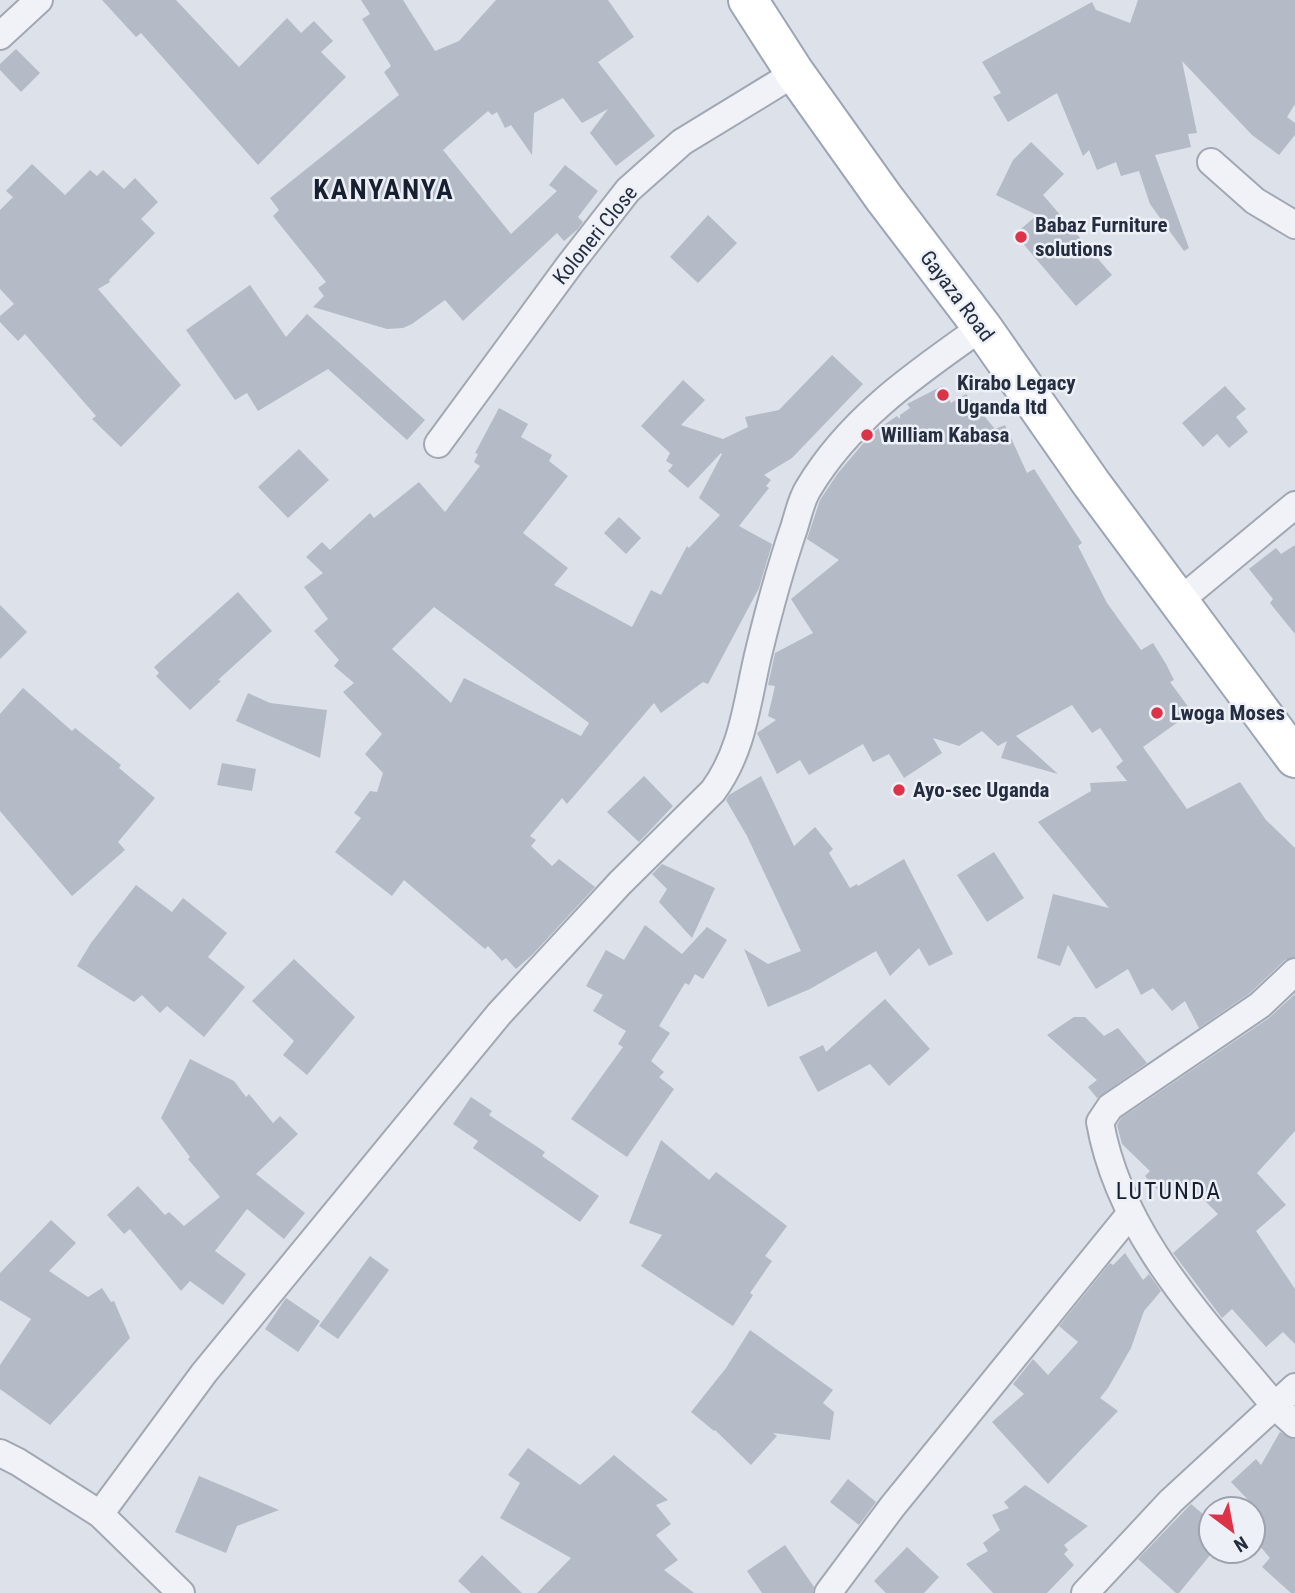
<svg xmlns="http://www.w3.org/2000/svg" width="1295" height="1593" font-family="'Roboto Condensed',sans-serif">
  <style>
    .building { fill: #b4bac6; fill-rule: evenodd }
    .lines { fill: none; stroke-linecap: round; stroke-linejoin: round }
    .minor-casing { stroke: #a2a8b3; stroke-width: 30 }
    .primary-casing { stroke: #9ba5b6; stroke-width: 42 }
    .minor { stroke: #f0f2f7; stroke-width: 26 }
    .primary { stroke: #fff; stroke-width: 38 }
    .poi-dot { fill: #dd3349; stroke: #edf0f6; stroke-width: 2.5 }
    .labels { text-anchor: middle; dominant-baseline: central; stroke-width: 5; stroke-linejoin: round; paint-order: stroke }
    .poi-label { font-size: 21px; font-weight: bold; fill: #252e41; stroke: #edf0f6; text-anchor: start }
    .street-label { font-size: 21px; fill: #252e41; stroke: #edf0f6 }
    .quarter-label { font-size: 24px; letter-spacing: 2px; fill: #172031; stroke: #edf0f6 }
    .district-label { font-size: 28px; font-weight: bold; letter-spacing: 2px; fill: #172031; stroke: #edf0f6 }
  </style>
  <rect width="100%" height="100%" fill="#dde1e9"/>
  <g class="building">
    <polygon points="102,0 176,0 239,67 287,18 301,33 314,21 333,41 321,52 346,77 258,165 141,33 136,37"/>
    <polygon points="361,0 403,0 435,51 459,41 496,0 608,0 634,37 598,62 655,136 616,166 590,133 608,109 582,123 563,98 534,113 532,155 511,125 505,128 497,112 492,115 488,111 443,150 511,234 557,191 549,185 565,165 598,191 578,217 583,222 578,229 564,241 557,233 463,321 445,300 412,324 403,328 387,329 313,307 324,296 318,288 326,282 273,216 279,210 270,198 399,95 384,72 391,66 362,19 370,14"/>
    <polygon points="1138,0 1295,0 1295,104 1287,117 1295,123 1295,135 1279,155 1252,135 1182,61 1197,133 1188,134 1191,147 1155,155 1189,248 1184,251 1150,204 1139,171 1121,176 1116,162 1097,170 1089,150 1083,156 1057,93 1008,122 993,97 1001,93 982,62 1092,2 1096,10 1130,23"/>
    <polygon points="16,49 40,73 21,92 0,70 0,64"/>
    <polygon points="1031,142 1064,174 1043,195 1112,275 1076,306 1015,234 1037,215 996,195 1013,160"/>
    <polygon points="32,164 65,195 90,170 97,176 103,170 124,189 135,178 158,202 141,219 155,233 109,280 110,282 98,289 181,385 121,447 92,419 96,416 25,334 18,341 0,322 0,316 14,304 0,289 0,210 13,197 6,191"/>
    <polygon points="708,215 737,243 698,283 670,257"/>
    <polygon points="250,285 286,337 307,314 425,420 407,440 328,369 258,411 247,393 235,400 186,330"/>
    <path d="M 832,355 L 863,384 L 792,458 L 764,475 L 771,480 L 766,486 L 769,488 L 739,526 L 772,544 L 759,588 L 708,684 L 703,682 L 661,713 L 654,703 L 567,804 L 562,798 L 530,836 L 536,840 L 531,846 L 552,866 L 559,859 L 595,887 L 533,954 L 516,969 L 506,958 L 502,961 L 488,946 L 485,949 L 404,880 L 392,896 L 335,852 L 361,818 L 354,813 L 370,791 L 377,792 L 383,773 L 365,754 L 382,734 L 343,692 L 354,683 L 334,666 L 339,660 L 314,631 L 328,619 L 304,587 L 323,573 L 306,557 L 322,542 L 330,550 L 370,513 L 374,518 L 419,482 L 445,512 L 480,466 L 474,462 L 478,454 L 475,453 L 499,408 L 528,424 L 521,437 L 552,455 L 549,461 L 568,476 L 523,533 L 568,568 L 554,585 L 632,627 L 651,590 L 661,595 L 687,546 L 689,548 L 720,515 L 699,498 L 722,454 L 721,453 L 688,488 L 668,471 L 673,465 L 666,461 L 670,453 L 641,426 L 683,380 L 705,400 L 681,425 L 723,439 L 748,427 L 745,417 L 779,410 ZM 434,607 L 589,723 L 581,736 L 464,678 L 451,703 L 392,649 Z"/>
    <polygon points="942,386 951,403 966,394 995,429 1005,425 1027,473 1034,469 1082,543 1078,546 1107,603 1141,650 1153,643 1166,664 1174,680 1170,682 1192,712 1143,747 1187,809 1240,782 1266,820 1295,848 1295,957 1285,960 1250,993 1199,1028 1185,1001 1172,1011 1153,988 1141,995 1128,969 1096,989 1068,945 1060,966 1037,958 1053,894 1109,908 1038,822 1091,791 1090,783 1127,781 1116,767 1123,761 1100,728 1092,733 1072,705 1016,736 1058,774 1001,758 1007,741 998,746 982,731 959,746 933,738 942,753 904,778 889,754 873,762 863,744 809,775 800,760 777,774 757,733 776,720 768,716 775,686 768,685 775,653 813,633 791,599 839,560 807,539 820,500 838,473 872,433 897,416 900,419 900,415 910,408 907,404"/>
    <polygon points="1225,386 1246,409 1236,417 1248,432 1229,448 1217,434 1203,447 1182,423"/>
    <polygon points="299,449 329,480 288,518 258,487"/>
    <polygon points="619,517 641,538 626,554 604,533"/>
    <polygon points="1295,545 1295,634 1270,603 1273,599 1249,569 1276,548 1281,554"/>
    <polygon points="238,592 272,631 218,680 221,681 190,710 156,676 159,673 154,667"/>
    <polygon points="0,605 27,632 0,659"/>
    <polygon points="23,688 72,731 75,728 121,765 119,768 155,798 118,842 125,850 72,896 0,811 0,714"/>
    <polygon points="248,693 270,703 327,710 320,758 236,721"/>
    <polygon points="222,763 256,769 252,791 217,785"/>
    <polygon points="644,776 673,806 639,842 607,812"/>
    <polygon points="761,776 794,846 815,827 833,849 829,853 850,888 857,884 858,886 904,859 953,954 929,966 919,948 890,976 876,951 810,989 768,1007 744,949 768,964 801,951 747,836 726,800 729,795"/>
    <polygon points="994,852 1024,898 987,922 957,875"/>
    <polygon points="662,864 715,888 692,938 659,902 667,889 652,874"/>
    <polygon points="136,885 172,912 183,898 227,933 208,957 245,987 204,1037 167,1006 160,1013 142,995 134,1002 77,966 91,943"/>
    <polygon points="645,925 682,954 707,927 727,940 703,979 695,974 689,985 685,983 659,1026 670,1033 651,1061 664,1072 659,1077 674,1089 627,1157 571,1119 623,1047 618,1044 626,1031 593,1011 603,995 586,986 606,950 624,960"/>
    <polygon points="294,959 355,1017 307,1075 283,1055 294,1041 252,1001"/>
    <polygon points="1295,994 1295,1131 1257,1173 1286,1205 1256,1231 1295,1289 1295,1344 1283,1332 1266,1347 1232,1309 1222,1318 1173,1253 1218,1214 1187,1183 1164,1197 1145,1176 1150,1171 1122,1144 1117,1125 1121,1118 1269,1018"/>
    <polygon points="885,999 930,1049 889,1086 870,1064 818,1092 799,1057 823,1045 826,1052"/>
    <polygon points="1074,1017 1085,1017 1104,1036 1118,1028 1147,1063 1097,1098 1088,1087 1097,1080 1047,1035"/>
    <polygon points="190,1059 234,1081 246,1097 249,1094 273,1123 280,1116 298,1134 256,1174 305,1213 284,1239 247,1209 215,1251 246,1274 223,1305 190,1281 181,1291 130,1229 124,1234 107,1215 138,1186 165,1215 169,1212 184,1226 220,1197 188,1159 190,1157 161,1118"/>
    <polygon points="471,1097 492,1111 489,1115 545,1152 542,1156 599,1196 580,1222 473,1148 478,1141 453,1124"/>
    <polygon points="661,1140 709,1180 716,1172 787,1226 765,1256 772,1261 750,1293 753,1295 733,1326 641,1266 662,1235 629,1223"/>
    <polygon points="51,1220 76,1243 49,1271 88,1297 102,1288 111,1302 114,1301 130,1338 50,1425 0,1389 0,1365 31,1319 0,1300 0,1273"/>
    <polygon points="1125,1253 1143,1280 1149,1274 1161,1291 1144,1311 1131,1348 1108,1388 1100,1398 1118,1411 1048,1484 992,1422 1024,1394 1013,1384 1033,1359 1048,1375 1078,1342 1059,1326 1110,1263 1113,1265"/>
    <polygon points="370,1256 389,1270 338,1339 319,1326"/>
    <polygon points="286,1298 320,1321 298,1352 265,1329"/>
    <polygon points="750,1330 833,1390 823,1403 834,1412 830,1440 773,1433 777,1436 751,1465 715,1430 714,1431 691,1412 726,1368"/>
    <polygon points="1280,1432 1295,1439 1295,1593 1291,1593 1262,1567 1270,1558 1253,1538 1253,1505 1231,1482 1256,1459 1261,1465"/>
    <polygon points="528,1448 580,1485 614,1455 668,1500 656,1505 671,1524 656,1535 678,1560 664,1570 694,1593 537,1593 571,1558 500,1518 520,1483 508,1475"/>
    <polygon points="199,1476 235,1491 279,1510 237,1526 226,1553 175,1532"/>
    <polygon points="848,1479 876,1502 859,1525 830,1502"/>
    <polygon points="1025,1485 1088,1526 1064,1545 1068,1550 1064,1554 1074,1565 1047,1593 993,1593 966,1564 988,1551 983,1543 1000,1530 992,1515 1009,1508 1004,1502"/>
    <polygon points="1191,1504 1211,1521 1211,1554 1179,1593 1176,1593 1138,1559"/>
    <polygon points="785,1545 814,1587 813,1593 762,1593 747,1571"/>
    <polygon points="907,1547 939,1577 924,1593 886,1593 874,1581"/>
    <polygon points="482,1555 522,1593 471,1593 458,1581"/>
  </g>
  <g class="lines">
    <defs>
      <g id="minor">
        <polyline points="0,36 39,0"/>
        <polyline points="1211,162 1255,201 1295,225"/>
        <polyline points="438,444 571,263 628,190 682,142 795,73"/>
        <polyline points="1178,602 1295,505"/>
        <path d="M 1295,972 L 1260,1005 L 1110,1107 L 1100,1122 C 1120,1236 1204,1320 1275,1406 L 1295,1424"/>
        <polyline points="0,1453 18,1462 100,1514 181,1593"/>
        <path d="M 100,1514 L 204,1373 L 499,1014 L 620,883 L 713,791 C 744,749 747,700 759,651 C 769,610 780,569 794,528 C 798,516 801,500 808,489 C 850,418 917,373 982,327"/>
        <polyline points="828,1593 892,1507 1130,1214"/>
        <polyline points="1085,1593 1171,1501 1295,1387"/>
      </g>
      <polyline id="primary" points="748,0 795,73 884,198 982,327 1091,483 1295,758"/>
    </defs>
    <use href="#minor" class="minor-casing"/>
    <use href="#primary" class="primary-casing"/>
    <use href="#minor" class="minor"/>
    <use href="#primary" class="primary"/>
  </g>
  <g class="poi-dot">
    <circle cx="1021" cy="237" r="7"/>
    <circle cx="943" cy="395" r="7"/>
    <circle cx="867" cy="435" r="7"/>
    <circle cx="1157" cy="713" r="7"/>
    <circle cx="899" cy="790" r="7"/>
  </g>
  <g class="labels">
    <g class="poi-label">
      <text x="1035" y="225">Babaz Furniture<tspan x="1035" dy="24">solutions</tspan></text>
      <text x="957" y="383">Kirabo Legacy<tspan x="957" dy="24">Uganda ltd</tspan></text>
      <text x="881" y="435">William Kabasa</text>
      <text x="1171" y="713">Lwoga Moses</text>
      <text x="913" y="790">Ayo-sec Uganda</text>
    </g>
    <g class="street-label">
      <text transform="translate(595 235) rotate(-51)">Koloneri Close</text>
      <text transform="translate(957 296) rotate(53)">Gayaza Road</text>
    </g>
    <g class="quarter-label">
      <text x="1169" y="1191">LUTUNDA</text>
    </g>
    <g class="district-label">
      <text x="384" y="189">KANYANYA</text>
    </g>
  </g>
  <g transform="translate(1232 1530) rotate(148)"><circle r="33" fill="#edf0f6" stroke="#9da2ae" stroke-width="2"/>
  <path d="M0-5L12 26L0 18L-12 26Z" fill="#dd3349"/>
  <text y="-10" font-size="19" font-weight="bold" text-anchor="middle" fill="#252e41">N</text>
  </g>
</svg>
